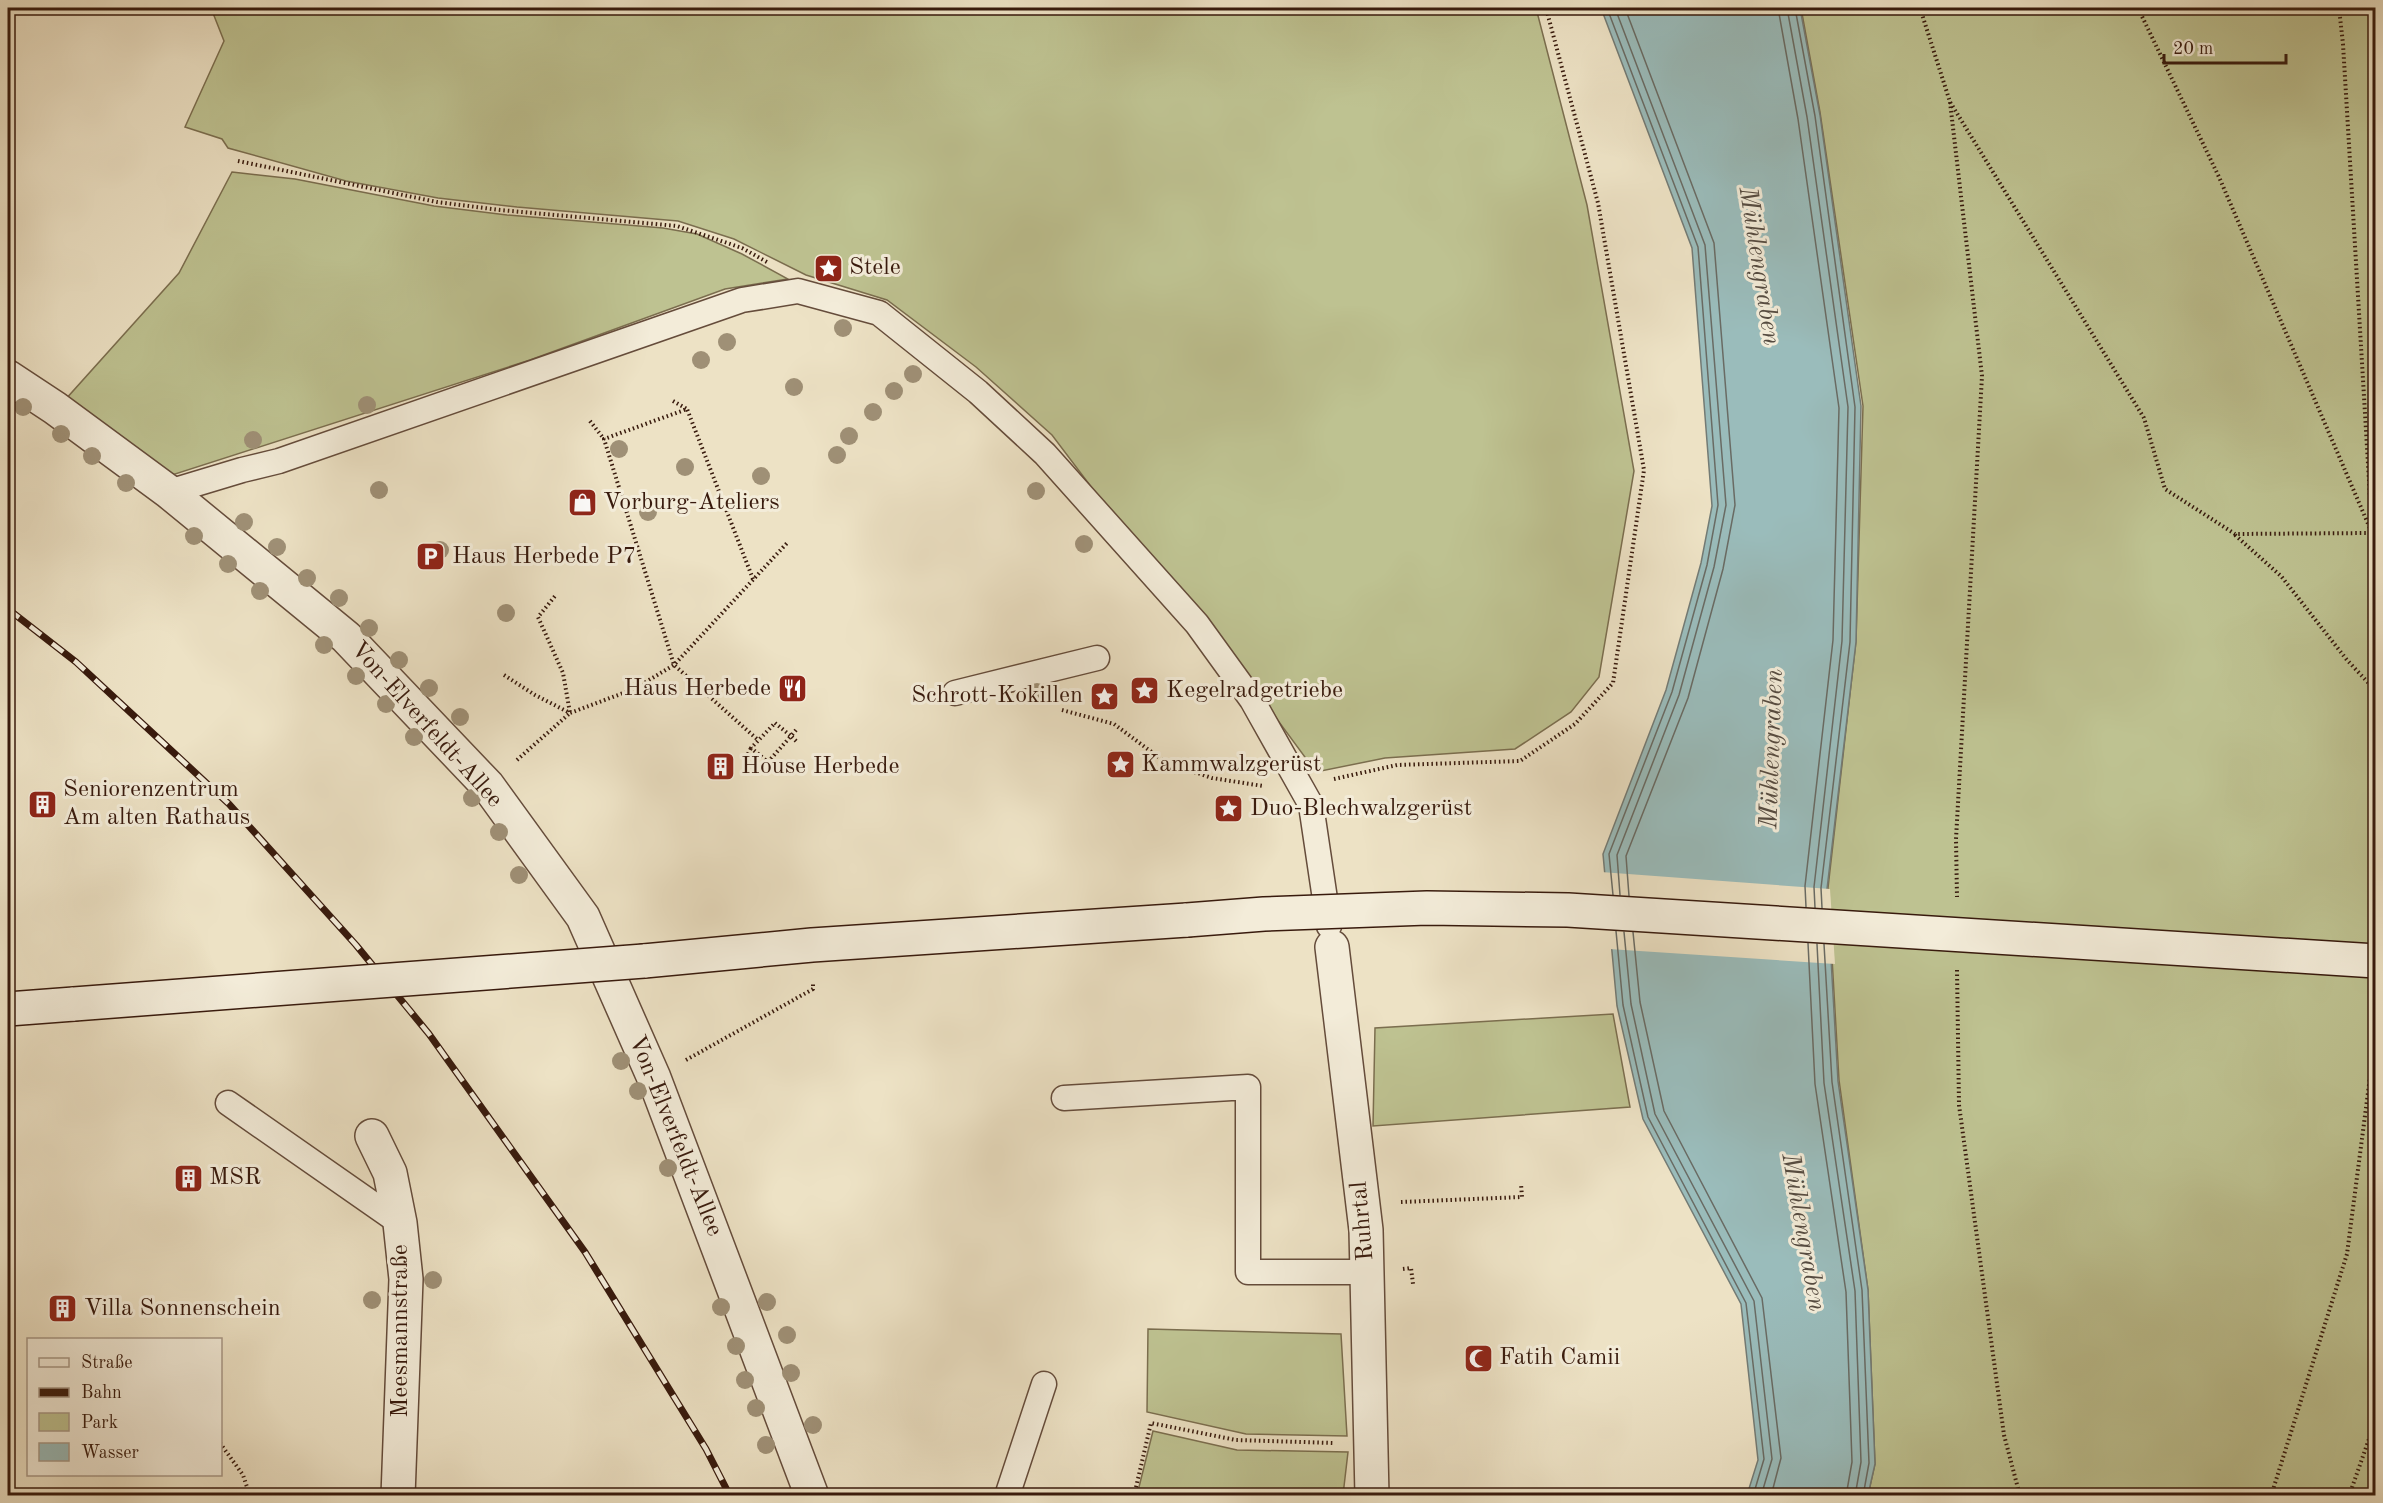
<svg xmlns="http://www.w3.org/2000/svg" width="2383" height="1503" font-family="'Old Standard TT',serif">
  <style>
    .green { fill: #bec291; stroke: #7b6e4f; stroke-width: 1.5 }
    .water { fill: #9abcbb; stroke: #737b75; stroke-width: 1.5 }
    .pier { fill: #ede2c5 }
    .lines { fill: none; stroke-linecap: round; stroke-linejoin: round }
    .shore { stroke: #696b64; stroke-width: 1.5 }
    .service-casing { stroke: #654c3b; stroke-width: 27 }
    .minor-casing { stroke: #654c3b; stroke-width: 36 }
    .secondary-casing { stroke: #381a0d; stroke-width: 36 }
    .path { stroke: #381a0d; stroke-width: 4; stroke-dasharray: 1.5 3; stroke-linecap: butt }
    .service { stroke: #f3ecd9; stroke-width: 24 }
    .minor { stroke: #f3ecd9; stroke-width: 33 }
    .secondary { stroke: #f3ecd9; stroke-width: 33 }
    .rail-casing { stroke: #381a0d; stroke-width: 7 }
    .rail { stroke: #f3ecd9; stroke-width: 4.5; stroke-dasharray: 14; stroke-linecap: butt }
    .secondary-bridge-casing { stroke: #381a0d; stroke-width: 36; stroke-linecap: butt }
    .secondary-bridge { stroke: #f3ecd9; stroke-width: 33 }
    .tree { fill: #9f9076 }
    .labels { text-anchor: middle; dominant-baseline: central; stroke-width: 6; stroke-linejoin: round; paint-order: stroke }
    .poi-label { font-size: 24px; fill: #381a0d; stroke: #f3ecd9; text-anchor: start }
    .street-label { font-size: 24px; fill: #381a0d; stroke: #f3ecd9 }
    .water-label { font-size: 26px; font-style: italic; fill: #554b41; stroke: #f3ecd9 }
  </style>
  <rect width="100%" height="100%" fill="#ede2c5"/>
  <filter id="stains"><feTurbulence type="fractalNoise" baseFrequency=".00333" numOctaves="4"/><feColorMatrix values="0 0 0 0 .2 0 0 0 0 .09 0 0 0 0 .02 0 0 0 .5 -.17"/></filter>
  <radialGradient id="worn" r=".72"><stop offset=".6" stop-color="#630" stop-opacity="0"/><stop offset="1" stop-color="#630" stop-opacity=".3"/></radialGradient>
  <g class="green">
    <polygon points="211,8 1536,8 1587,205 1634,471 1599,677 1571,712 1515,749 1385,758 1316,772 1205,622 1120,525 1052,435 976,367 887,300 806,275 734,239 678,221 517,207 438,198 346,181 228,148 222,139 185,127 224,41"/>
    <polygon points="1801,8 2375,8 2375,1495 1868,1495 1875,1464 1868,1290 1839,1080 1828,888 1856,641 1863,406 1820,112"/>
    <polygon points="232,172 295,179 434,206 507,215 663,228 697,234 742,254 788,279 725,289 530,360 169,476 65,400 179,273"/>
    <polygon points="1613,1014 1630,1107 1373,1126 1375,1028"/>
    <polygon points="1148,1329 1341,1334 1347,1436 1246,1434 1147,1412"/>
    <polygon points="1153,1431 1237,1450 1348,1452 1343,1495 1137,1495"/>
  </g>
  <polygon class="water" points="1601,8 1800,8 1820,115 1861,406 1856,642 1827,889 1838,1081 1868,1290 1875,1464 1868,1495 1747,1495 1758,1460 1741,1304 1643,1119 1617,1006 1603,854 1666,690 1701,563 1712,506 1692,248"/>
  <polygon class="pier" points="1601,872 1830,889 1835,964 1609,949"/>
  <g class="lines">
    <g class="shore">
      <polyline points="1607,8 1698,247 1718,505 1707,565 1672,692 1609,854 1613,895"/>
      <polyline points="1615,8 1705,245 1726,505 1714,567 1679,695 1617,855 1620,895"/>
      <polyline points="1625,8 1714,243 1735,505 1723,569 1688,698 1626,856 1629,896"/>
      <polyline points="1778,8 1798,119 1839,408 1833,640 1805,886 1806,907"/>
      <polyline points="1787,8 1807,117 1848,407 1842,641 1814,887 1815,908"/>
      <polyline points="1795,8 1815,116 1855,407 1850,642 1821,888 1822,908"/>
      <polyline points="1616,931 1623,1005 1648,1117 1746,1303 1764,1459 1753,1496"/>
      <polyline points="1624,932 1631,1004 1655,1114 1754,1301 1772,1459 1761,1496"/>
      <polyline points="1633,932 1640,1002 1664,1111 1762,1298 1781,1458 1771,1496"/>
      <polyline points="1808,943 1815,1084 1846,1292 1852,1462 1846,1496"/>
      <polyline points="1817,944 1824,1083 1855,1291 1861,1462 1855,1496"/>
      <polyline points="1824,944 1832,1082 1862,1290 1869,1463 1863,1496"/>
    </g>
    <defs>
      <g id="service">
        <polyline points="169,492 242,470 279,461 742,300 798,291 879,313 978,392 1045,454 1197,624 1252,700 1311,805 1329,926"/>
        <polyline points="955,693 1097,658"/>
        <polyline points="1064,1098 1248,1087 1248,1272 1367,1272"/>
        <polyline points="228,1103 400,1223"/>
        <polyline points="1007,1496 1044,1384"/>
      </g>
      <g id="minor">
        <polyline points="8,377 55,408 169,492 346,637 488,786 583,917 654,1078 812,1496"/>
        <polyline points="1332,947 1366,1230 1372,1496"/>
        <polyline points="372,1136 390,1173 400,1223 406,1279 398,1496"/>
      </g>
      <g id="secondary">
        <polyline points="644,961 812,945 1187,920"/>
        <polyline points="8,1009 74,1004"/>
      </g>
    </defs>
    <use href="#service" class="service-casing"/>
    <use href="#minor" class="minor-casing"/>
    <use href="#secondary" class="secondary-casing"/>
    <g class="path">
      <polyline points="1920,8 1950,102 2144,418 2165,489 2235,534 2372,533 2219,177 2138,8"/>
      <polyline points="2339,8 2343,44 2376,598"/>
      <polyline points="1950,102 1982,376 1956,839 1957,897"/>
      <polyline points="238,161 437,202 500,210 677,226 742,248 767,262"/>
      <polyline points="673,401 687,409"/>
      <polyline points="590,421 604,439"/>
      <polyline points="2235,535 2281,576 2347,660 2376,691"/>
      <polyline points="753,579 687,409 604,439 674,665 758,740"/>
      <polyline points="504,675 535,695 570,713 634,689 674,665 788,542"/>
      <polyline points="1062,710 1114,724 1165,762 1212,778 1263,786"/>
      <polygon points="775,723 791,736 768,762 751,748"/>
      <polyline points="796,730 791,736 797,742"/>
      <polyline points="746,758 751,748"/>
      <polyline points="517,760 570,713 563,673 538,617 555,596"/>
      <polyline points="1334,779 1397,765 1520,761 1575,724 1613,683 1644,470 1598,203 1546,8"/>
      <polyline points="1957,970 1959,1105 2004,1435 2020,1496"/>
      <polyline points="686,1060 813,989 813,983"/>
      <polyline points="1401,1202 1522,1197 1521,1184"/>
      <polyline points="1403,1269 1411,1268 1413,1284"/>
      <polyline points="220,1443 243,1475 250,1496"/>
      <polyline points="1134,1496 1151,1423 1236,1440 1334,1443"/>
      <polyline points="2271,1496 2347,1254 2376,1031"/>
      <polyline points="2349,1496 2376,1419"/>
    </g>
    <use href="#service" class="service"/>
    <use href="#minor" class="minor"/>
    <use href="#secondary" class="secondary"/>
    <defs>
      <polyline id="rail" points="8,609 76,662 229,804 356,945 429,1034 585,1252 706,1449 730,1496"/>
    </defs>
    <use href="#rail" class="rail-casing"/>
    <use href="#rail" class="rail"/>
    <defs>
      <g id="secondary-bridge">
        <polyline points="1187,920 1264,914 1427,908 1568,910 2376,961"/>
        <polyline points="74,1004 644,961"/>
      </g>
    </defs>
    <use href="#secondary-bridge" class="secondary-bridge-casing"/>
    <use href="#secondary-bridge" class="secondary-bridge"/>
  </g>
  <g class="tree">
    <circle cx="843" cy="328" r="9"/>
    <circle cx="727" cy="342" r="9"/>
    <circle cx="701" cy="360" r="9"/>
    <circle cx="913" cy="374" r="9"/>
    <circle cx="794" cy="387" r="9"/>
    <circle cx="894" cy="391" r="9"/>
    <circle cx="367" cy="405" r="9"/>
    <circle cx="23" cy="407" r="9"/>
    <circle cx="873" cy="412" r="9"/>
    <circle cx="61" cy="434" r="9"/>
    <circle cx="849" cy="436" r="9"/>
    <circle cx="253" cy="440" r="9"/>
    <circle cx="619" cy="449" r="9"/>
    <circle cx="837" cy="455" r="9"/>
    <circle cx="92" cy="456" r="9"/>
    <circle cx="685" cy="467" r="9"/>
    <circle cx="761" cy="476" r="9"/>
    <circle cx="126" cy="483" r="9"/>
    <circle cx="379" cy="490" r="9"/>
    <circle cx="1036" cy="491" r="9"/>
    <circle cx="648" cy="512" r="9"/>
    <circle cx="244" cy="522" r="9"/>
    <circle cx="194" cy="536" r="9"/>
    <circle cx="1084" cy="544" r="9"/>
    <circle cx="277" cy="547" r="9"/>
    <circle cx="440" cy="550" r="9"/>
    <circle cx="228" cy="564" r="9"/>
    <circle cx="307" cy="578" r="9"/>
    <circle cx="260" cy="591" r="9"/>
    <circle cx="339" cy="598" r="9"/>
    <circle cx="506" cy="613" r="9"/>
    <circle cx="369" cy="628" r="9"/>
    <circle cx="324" cy="645" r="9"/>
    <circle cx="399" cy="660" r="9"/>
    <circle cx="356" cy="676" r="9"/>
    <circle cx="429" cy="688" r="9"/>
    <circle cx="1037" cy="692" r="9"/>
    <circle cx="386" cy="704" r="9"/>
    <circle cx="460" cy="717" r="9"/>
    <circle cx="414" cy="737" r="9"/>
    <circle cx="472" cy="798" r="9"/>
    <circle cx="499" cy="832" r="9"/>
    <circle cx="519" cy="875" r="9"/>
    <circle cx="621" cy="1061" r="9"/>
    <circle cx="638" cy="1091" r="9"/>
    <circle cx="668" cy="1168" r="9"/>
    <circle cx="433" cy="1280" r="9"/>
    <circle cx="372" cy="1300" r="9"/>
    <circle cx="767" cy="1302" r="9"/>
    <circle cx="721" cy="1307" r="9"/>
    <circle cx="787" cy="1335" r="9"/>
    <circle cx="736" cy="1346" r="9"/>
    <circle cx="791" cy="1373" r="9"/>
    <circle cx="745" cy="1380" r="9"/>
    <circle cx="756" cy="1408" r="9"/>
    <circle cx="813" cy="1425" r="9"/>
    <circle cx="766" cy="1445" r="9"/>
  </g>
  <defs>
    <symbol id="sight-square" viewBox="-11 -11 22 22"><rect x="-9" y="-9" width="18" height="18" rx="4" fill="#8f2418" stroke="#f3ecd9"/><path d="M0-6L1.8-2.2L6-1.7L2.9 1.2L3.7 5.4L0 3.3L-3.7 5.4L-2.9 1.2L-6-1.7L-1.8-2.2Z" fill="#fff"/></symbol>
    <symbol id="shop-square" viewBox="-11 -11 22 22"><rect x="-9" y="-9" width="18" height="18" rx="4" fill="#8f2418" stroke="#f3ecd9"/><path d="M-5-2.5h2.3a2.7 3.5 0 0 1 5.4 0H5L5.5 6h-11ZM-1.5-2.5h3a1.5 2.3 0 0 0-3 0Z" fill="#fff"/></symbol>
    <symbol id="parking-square" viewBox="-11 -11 22 22"><rect x="-9" y="-9" width="18" height="18" rx="4" fill="#8f2418" stroke="#f3ecd9"/><path d="M-3.5-5.5H1a3.5 3.5 0 0 1 0 7H-1V5.5H-3.5ZM-1-3.4V-.6H.8a1.4 1.4 0 0 0 0-2.8Z" fill="#fff"/></symbol>
    <symbol id="restaurant-square" viewBox="-11 -11 22 22"><rect x="-9" y="-9" width="18" height="18" rx="4" fill="#8f2418" stroke="#f3ecd9"/><path d="M-5-6h1v4h1v-4h1v4h1v-4h1v5L-1.5 .5V6h-2V.5L-5-1ZM5-6V6H3V1.5H1.5Q1.5-4 5-6Z" fill="#fff"/></symbol>
    <symbol id="building-square" viewBox="-11 -11 22 22"><rect x="-9" y="-9" width="18" height="18" rx="4" fill="#8f2418" stroke="#f3ecd9"/><path d="M-4-6H4V6H1V3H-1V6H-4ZM-2.5-4.3h1.7v1.8h-1.7ZM.8-4.3h1.7v1.8H.8ZM-2.5-1h1.7V.8h-1.7ZM.8-1h1.7V.8H.8Z" fill="#fff"/></symbol>
    <symbol id="mosque-square" viewBox="-11 -11 22 22"><rect x="-9" y="-9" width="18" height="18" rx="4" fill="#8f2418" stroke="#f3ecd9"/><path d="M3.5-4.9A6 6 0 1 0 3.5 4.9A5 5 0 1 1 3.5-4.9Z" fill="#fff"/></symbol>
  </defs>
  <g fill-rule="evenodd">
    <use href="#sight-square" x="812" y="252" width="33" height="33"/>
    <use href="#shop-square" x="566" y="486" width="33" height="33"/>
    <use href="#parking-square" x="414" y="540" width="33" height="33"/>
    <use href="#restaurant-square" x="776" y="672" width="33" height="33"/>
    <use href="#sight-square" x="1128" y="674" width="33" height="33"/>
    <use href="#sight-square" x="1088" y="680" width="33" height="33"/>
    <use href="#sight-square" x="1104" y="748" width="33" height="33"/>
    <use href="#building-square" x="704" y="750" width="33" height="33"/>
    <use href="#building-square" x="26" y="788" width="33" height="33"/>
    <use href="#sight-square" x="1212" y="792" width="33" height="33"/>
    <use href="#building-square" x="172" y="1162" width="33" height="33"/>
    <use href="#building-square" x="46" y="1292" width="33" height="33"/>
    <use href="#mosque-square" x="1462" y="1342" width="33" height="33"/>
  </g>
  <g class="labels">
    <g class="poi-label">
      <text x="849" y="268">Stele</text>
      <text x="603" y="503">Vorburg-Ateliers</text>
      <text x="452" y="557">Haus Herbede P7</text>
      <text x="771" y="689" text-anchor="end">Haus Herbede</text>
      <text x="1166" y="691">Kegelradgetriebe</text>
      <text x="1083" y="696" text-anchor="end">Schrott-Kokillen</text>
      <text x="1141" y="765">Kammwalzgerüst</text>
      <text x="741" y="767">House Herbede</text>
      <text x="63" y="790">Seniorenzentrum<tspan x="63" dy="28">Am alten Rathaus</tspan></text>
      <text x="1250" y="809">Duo-Blechwalzgerüst</text>
      <text x="209" y="1178">MSR</text>
      <text x="84" y="1309">Villa Sonnenschein</text>
      <text x="1499" y="1358">Fatih Camii</text>
    </g>
    <g class="street-label">
      <text transform="translate(426 725) rotate(48)">Von-Elverfeldt-Allee</text>
      <text transform="translate(675 1136) rotate(68)">Von-Elverfeldt-Allee</text>
      <text transform="translate(1363 1221) rotate(-95)">Ruhrtal</text>
      <text transform="translate(401 1331) rotate(-90)">Meesmannstraße</text>
    </g>
    <g class="water-label">
      <text transform="translate(1759 266) rotate(81)">Mühlengraben</text>
      <text transform="translate(1772 749) rotate(-88)">Mühlengraben</text>
      <text transform="translate(1803 1232) rotate(80)">Mühlengraben</text>
    </g>
  </g>
  <rect width="2383" height="1503" fill="none" stroke="#ede2c5" stroke-width="30"/>
  <rect x="9" y="9" width="2365" height="1485" fill="none" stroke="#381a0d" stroke-width="3"/>
  <rect x="15" y="15" width="2353" height="1473" fill="none" stroke="#381a0d" stroke-width="1.5"/>
  <rect x="27" y="1338" width="195" height="138" fill="#f3ecd9" stroke="#a89887" stroke-width="1.5"/>
  <rect x="39" y="1358" width="30" height="9" fill="#f3ecd9" stroke="#a89887" stroke-width="1.5"/>
  <text x="81" y="1368" font-size="18" fill="#381a0d">Straße</text>
  <rect x="39" y="1388" width="30" height="9" fill="#381a0d" stroke="#a89887" stroke-width="1.5"/>
  <text x="81" y="1398" font-size="18" fill="#381a0d">Bahn</text>
  <rect x="39" y="1413" width="30" height="18" fill="#bec291" stroke="#a89887" stroke-width="1.5"/>
  <text x="81" y="1428" font-size="18" fill="#381a0d">Park</text>
  <rect x="39" y="1443" width="30" height="18" fill="#9abcbb" stroke="#a89887" stroke-width="1.5"/>
  <text x="81" y="1458" font-size="18" fill="#381a0d">Wasser</text>
  <path d="M2164 54v9h122v-9" fill="none" stroke="#381a0d" stroke-width="3"/>
  <text x="2173" y="54" font-size="18" fill="#381a0d" stroke="#f3ecd9" stroke-width="4.5" paint-order="stroke">20 m</text>
  <rect width="100%" height="100%" filter="url(#stains)"/>
  <rect width="100%" height="100%" fill="url(#worn)"/>
</svg>
